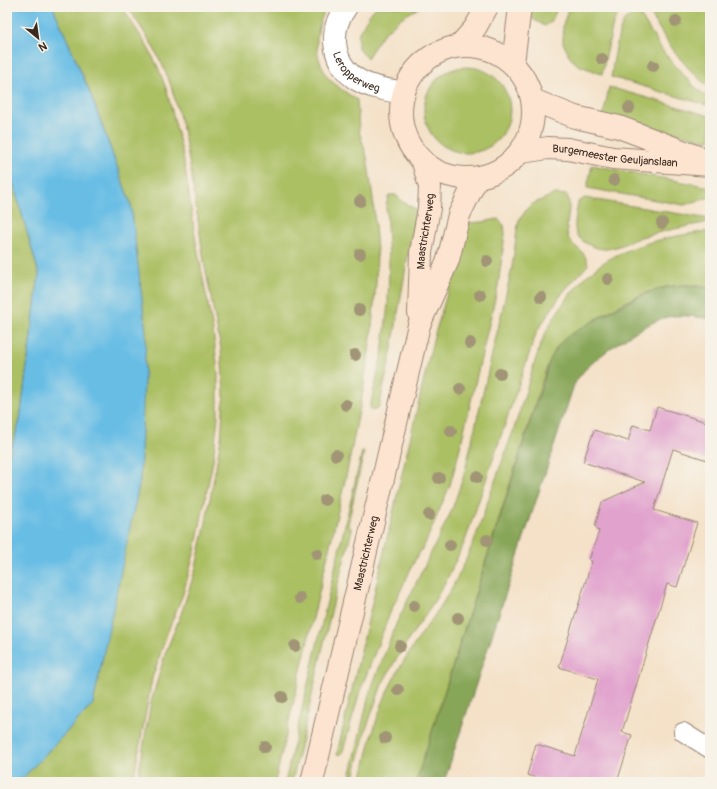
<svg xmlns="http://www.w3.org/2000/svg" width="717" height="789" font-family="Pangolin,sans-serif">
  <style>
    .green { fill: #abbf63; stroke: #737440 }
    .forest { fill: #88a659; stroke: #62683c }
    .water { fill: #68bde5; stroke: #527482 }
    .building { fill: #e1a2cd }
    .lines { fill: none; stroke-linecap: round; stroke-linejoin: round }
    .lane-casing { stroke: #988673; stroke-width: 20 }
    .street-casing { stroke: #988673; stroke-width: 24 }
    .secondary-casing { stroke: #988673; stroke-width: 24 }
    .lane { stroke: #fff; stroke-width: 18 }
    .street { stroke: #fff; stroke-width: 22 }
    .secondary { stroke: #fde4d1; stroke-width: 22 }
    .tree { fill: #a19576 }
    .labels { text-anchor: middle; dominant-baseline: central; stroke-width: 3; stroke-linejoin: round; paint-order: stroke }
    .street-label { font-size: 11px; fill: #3b2a1e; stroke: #f7f3e8 }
  </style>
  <rect width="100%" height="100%" fill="#f7f3e8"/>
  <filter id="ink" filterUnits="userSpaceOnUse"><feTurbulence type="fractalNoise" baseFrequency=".025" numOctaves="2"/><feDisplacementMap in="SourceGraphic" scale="8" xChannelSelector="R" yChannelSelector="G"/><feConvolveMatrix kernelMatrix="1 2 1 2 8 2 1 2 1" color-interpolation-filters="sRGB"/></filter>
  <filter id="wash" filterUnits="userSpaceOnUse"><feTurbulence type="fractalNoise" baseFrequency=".012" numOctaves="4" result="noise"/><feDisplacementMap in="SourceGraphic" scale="16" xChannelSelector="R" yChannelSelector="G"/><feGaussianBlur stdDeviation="0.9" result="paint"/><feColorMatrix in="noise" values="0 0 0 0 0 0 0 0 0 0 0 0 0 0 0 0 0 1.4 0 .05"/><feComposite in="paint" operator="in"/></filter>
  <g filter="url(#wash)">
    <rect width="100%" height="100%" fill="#f4e1c8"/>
    <g class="green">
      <polygon points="53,7 122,7 147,46 158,67 167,91 183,155 196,242 213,330 218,372 218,417 213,461 195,550 183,594 166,636 152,679 133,782 19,782 93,704 131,205 91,95"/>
      <path d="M 128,7 L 326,7 C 318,26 313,44 321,64 C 323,67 324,72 326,75 C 334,85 347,93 357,100 L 359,131 L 367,157 L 373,198 L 377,251 L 376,283 L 371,338 L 363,391 L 347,472 L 275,782 L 137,782 L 151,702 L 165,654 L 181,614 L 195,571 L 205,527 L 221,438 L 224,394 L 221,349 L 204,262 L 191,172 L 183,129 L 171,86 L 162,64 L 151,43 Z"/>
      <polygon points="376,7 420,7 401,18 383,34 367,58 358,48 358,34 369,15"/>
      <polygon points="531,7 558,7 551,22 545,26 529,17"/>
      <polygon points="569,7 626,7 618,14 613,24 602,74 578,65 571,59 563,43 563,25"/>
      <path d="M 647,7 L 710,7 L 710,88 C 682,66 663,38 647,7 Z"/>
      <path d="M 639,13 L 664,53 L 694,86 L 710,100 L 710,106 L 611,77 C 613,65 618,27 625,20 C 629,16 634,14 639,13 Z"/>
      <circle cx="467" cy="110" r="43"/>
      <polygon points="609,87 710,116 710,141 603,117"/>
      <polygon points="7,162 39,274 20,420 7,462"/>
      <polygon points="592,165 710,187 710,197 684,205 587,188"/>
      <path d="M 555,194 L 567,195 C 573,208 564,223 568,237 C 572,248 586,249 588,265 L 563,292 L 537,331 L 465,541 L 447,579 L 435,600 L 401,651 L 382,684 L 365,732 L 353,782 L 349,782 L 369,694 L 397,622 L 451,512 L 464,475 L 512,268 L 517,230 L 519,220 L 530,205 Z"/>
      <polygon points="389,195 396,195 403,202 416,209 391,354 379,407 372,411 370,407 382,354 388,304 389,260 386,206"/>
      <path d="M 585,198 L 710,219 L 710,222 C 687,226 664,231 641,237 C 630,241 618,248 607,249 C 596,250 580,242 576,233 C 573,226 577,210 578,202 Z"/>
      <polygon points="498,219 504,225 505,234 498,286 458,456 450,485 425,544 416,558 390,613 359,694 343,751 340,755 337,754 433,340 457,261 467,223 482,222"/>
      <path d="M 710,231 L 710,288 C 701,286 691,284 682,285 C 637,288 600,317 563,341 L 557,347 L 547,366 L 416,782 L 361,782 C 369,746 377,709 395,676 C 409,650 428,626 444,601 C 454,585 464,565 471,548 C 479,530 484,511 491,492 C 501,464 512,436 521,407 C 528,386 533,364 541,344 C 549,323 563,302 578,285 C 610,247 663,237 710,231 Z"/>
      <polygon points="362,452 364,452 348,524 352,530 334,599 292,782 285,782"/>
    </g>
    <path class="forest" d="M 682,285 L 710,288 L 710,319 C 698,317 685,315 673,316 C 650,319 607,349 589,366 C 583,371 578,378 574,385 L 444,782 L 416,782 L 550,360 C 554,353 557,346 563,340 C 571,333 582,328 592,322 C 621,305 648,288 682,285 Z"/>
    <polygon class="water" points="7,7 53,7 91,95 131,205 146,332 140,481 93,704 19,782 7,782 7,462 20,420 39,274 7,162"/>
    <g id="blocks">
      <polygon class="building" points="657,407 710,423 710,461 673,449 654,510 697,523 677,587 667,584 622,732 632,735 617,782 550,782 527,775 536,744 575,756 598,679 559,667 592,561 589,560 599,531 595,526 602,502 645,482 583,462 594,430 628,441 633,425 650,430"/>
    </g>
  </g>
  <g filter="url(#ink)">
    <use href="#blocks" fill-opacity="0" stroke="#988673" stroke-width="1"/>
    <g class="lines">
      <defs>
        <polyline id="lane" points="683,732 710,749"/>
        <g id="street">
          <path id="s1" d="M 346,7 C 328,30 332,65 358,80 C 371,88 389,90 404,93"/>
        </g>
        <g id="secondary">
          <circle cx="467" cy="112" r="66"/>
          <polyline points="459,46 475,28 487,7"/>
          <polyline points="513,63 520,7"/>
          <polyline points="533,100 575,117 619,127 698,157"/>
          <path id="s2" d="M 521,152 L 548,148 L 568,149 L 613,158 L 710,165"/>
          <path id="s3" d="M 419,314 L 421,253 L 429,208 L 430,187 L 423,162"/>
          <path id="s4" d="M 312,782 L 419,325 L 448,260 L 459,215 L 477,178"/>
        </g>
      </defs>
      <use href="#lane" class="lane-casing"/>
      <use href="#street" class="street-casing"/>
      <use href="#secondary" class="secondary-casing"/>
      <use href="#lane" class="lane"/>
      <use href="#street" class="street"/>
      <use href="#secondary" class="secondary"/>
    </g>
    <g class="tree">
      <circle cx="676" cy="21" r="6"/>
      <circle cx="602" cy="59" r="6"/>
      <circle cx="653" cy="66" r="6"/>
      <circle cx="629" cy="108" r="6"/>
      <circle cx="614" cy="180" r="6"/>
      <circle cx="360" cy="201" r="6"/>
      <circle cx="662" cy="223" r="6"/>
      <circle cx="360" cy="254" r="6"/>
      <circle cx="487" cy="261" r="6"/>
      <circle cx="608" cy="279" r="6"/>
      <circle cx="480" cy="295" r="6"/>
      <circle cx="541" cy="297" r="6"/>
      <circle cx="359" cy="310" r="6"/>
      <circle cx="470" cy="343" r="6"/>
      <circle cx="355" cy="355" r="6"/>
      <circle cx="500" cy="374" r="6"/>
      <circle cx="460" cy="389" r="6"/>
      <circle cx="346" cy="405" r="6"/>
      <circle cx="451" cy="431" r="6"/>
      <circle cx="336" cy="455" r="6"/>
      <circle cx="477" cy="477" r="6"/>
      <circle cx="439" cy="478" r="6"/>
      <circle cx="325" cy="500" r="6"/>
      <circle cx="429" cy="515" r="6"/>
      <circle cx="487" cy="540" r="6"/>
      <circle cx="450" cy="545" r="6"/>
      <circle cx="317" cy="554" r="6"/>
      <circle cx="300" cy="598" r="6"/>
      <circle cx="414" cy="606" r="6"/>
      <circle cx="458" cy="618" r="6"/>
      <circle cx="295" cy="646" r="6"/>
      <circle cx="400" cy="646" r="6"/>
      <circle cx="398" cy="690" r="6"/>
      <circle cx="282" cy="697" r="6"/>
      <circle cx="385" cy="738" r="6"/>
      <circle cx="265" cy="747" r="6"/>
    </g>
  </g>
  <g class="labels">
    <g class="street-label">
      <text stroke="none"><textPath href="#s1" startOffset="77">Leropperweg</textPath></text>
      <text stroke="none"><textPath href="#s2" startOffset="95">Burgemeester Geuljanslaan</textPath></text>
      <text stroke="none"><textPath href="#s3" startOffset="83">Maastrichterweg</textPath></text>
      <text stroke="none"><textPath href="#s4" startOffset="235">Maastrichterweg</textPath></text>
    </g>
  </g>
  <rect width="717" height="789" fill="none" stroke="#f7f3e8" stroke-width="24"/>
  <g transform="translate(38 38) rotate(151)" stroke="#f7f3e8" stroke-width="3" paint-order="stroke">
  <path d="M0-3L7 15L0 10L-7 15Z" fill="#3b2a1e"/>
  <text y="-6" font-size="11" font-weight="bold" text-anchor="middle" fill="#3b2a1e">N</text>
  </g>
</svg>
